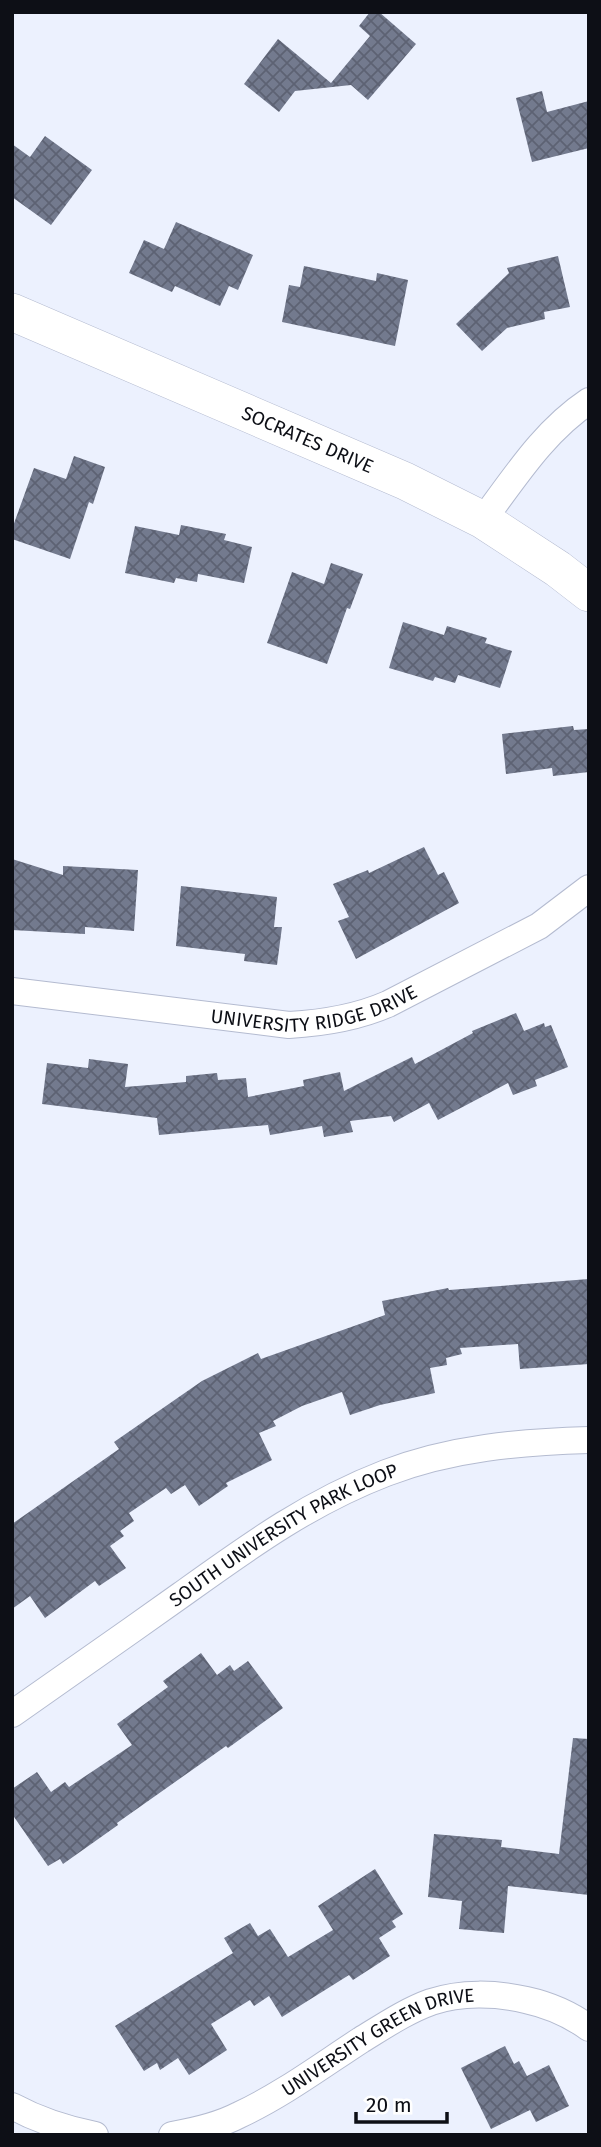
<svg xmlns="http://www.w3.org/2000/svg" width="601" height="2147" font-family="'Fira Sans',sans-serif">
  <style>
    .building { fill: url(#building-cross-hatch) }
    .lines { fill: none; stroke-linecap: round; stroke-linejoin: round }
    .street-casing { stroke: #b4bbd0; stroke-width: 28 }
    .secondary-casing { stroke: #b4bbd0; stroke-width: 38 }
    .street { stroke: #fff; stroke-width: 26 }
    .secondary { stroke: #fff; stroke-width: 37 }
    .labels { text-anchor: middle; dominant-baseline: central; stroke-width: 5; stroke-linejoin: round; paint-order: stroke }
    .street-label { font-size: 19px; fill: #0d0f16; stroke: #fff }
  </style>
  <defs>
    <pattern id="building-cross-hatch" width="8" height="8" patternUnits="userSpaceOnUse" patternTransform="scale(1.75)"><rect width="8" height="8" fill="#737a8e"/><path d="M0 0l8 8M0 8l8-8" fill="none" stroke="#5d6273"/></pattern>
  </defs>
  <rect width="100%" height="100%" fill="#ecf1fe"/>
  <g class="building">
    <polygon points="370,12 379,12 416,44 368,100 351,85 295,91 279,112 244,84 278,39 331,83 370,36 359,26"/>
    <polygon points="542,91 547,112 589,101 589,148 532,162 516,98"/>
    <polygon points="45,136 92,170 51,225 12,197 12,144 30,157"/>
    <polygon points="176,222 253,255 238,290 229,286 220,306 175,286 172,292 129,273 144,240 164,249"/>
    <polygon points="558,256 570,307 544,312 545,319 507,328 482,351 456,324 509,273 507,268"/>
    <polygon points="304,266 376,281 377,273 408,280 395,346 282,322 289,285 300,287"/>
    <polygon points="74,456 105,467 93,504 89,502 70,559 12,539 12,529 34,468 66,479"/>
    <polygon points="181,525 226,534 224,540 252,547 244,583 198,574 197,582 176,578 174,583 125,573 135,526 179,535"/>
    <polygon points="331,563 363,574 350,609 347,608 327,664 267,643 292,572 324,584"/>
    <polygon points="403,622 444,635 447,626 487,638 485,643 512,651 500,688 458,675 455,683 435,677 433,681 389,668"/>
    <polygon points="573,726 574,730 589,729 589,772 553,776 552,768 506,774 502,734"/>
    <polygon points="424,847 438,875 444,872 459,903 356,959 338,921 349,917 333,884 368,870 369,873"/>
    <polygon points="12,859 63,875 63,866 138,870 134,931 85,927 85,934 12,930"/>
    <polygon points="181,886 277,897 274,927 282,927 277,965 244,961 245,954 176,946"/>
    <polygon points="516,1013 524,1031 544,1023 545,1027 551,1025 568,1067 535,1080 537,1086 513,1095 508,1083 438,1120 429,1103 394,1122 391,1116 350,1121 353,1132 324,1137 322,1126 270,1135 268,1125 159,1135 157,1118 42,1104 47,1063 88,1068 89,1059 128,1064 125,1087 186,1082 186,1076 217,1073 218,1080 246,1078 248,1097 304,1086 303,1080 340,1072 344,1091 412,1057 415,1064 473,1033 472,1031"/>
    <polygon points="589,1279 589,1364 520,1369 518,1344 460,1348 462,1354 446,1358 447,1365 430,1368 435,1393 380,1405 350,1415 342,1392 302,1406 273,1421 276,1426 259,1433 272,1460 226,1483 228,1486 199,1506 185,1485 171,1494 166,1488 129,1513 134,1521 120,1531 124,1536 110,1546 126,1568 99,1586 95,1581 45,1618 30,1596 12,1609 12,1524 119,1449 114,1442 202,1381 258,1353 261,1359 385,1315 382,1301 448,1288 449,1290"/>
    <polygon points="201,1653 217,1675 230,1665 234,1671 248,1661 283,1708 228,1748 226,1746 117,1823 118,1825 63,1864 60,1859 48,1866 12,1814 12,1789 37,1772 51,1792 65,1782 69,1787 132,1745 117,1724 168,1687 163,1681"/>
    <polygon points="573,1738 589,1739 589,1895 508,1886 504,1933 459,1929 462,1901 428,1897 434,1834 502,1840 501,1847 559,1854"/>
    <polygon points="375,1869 403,1914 392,1921 396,1927 379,1938 390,1956 353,1980 349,1975 282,2017 269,1996 254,2006 250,2000 211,2024 227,2050 189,2075 178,2058 160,2070 157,2063 144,2071 115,2026 233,1953 224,1938 250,1923 258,1936 270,1929 288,1957 333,1930 318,1906"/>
    <polygon points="505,2046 514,2064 519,2061 527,2076 549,2065 569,2106 536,2122 530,2110 491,2129 461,2068"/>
  </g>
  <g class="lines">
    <defs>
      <g id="street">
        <path d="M 483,520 C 515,477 544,431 589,401"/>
        <path id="s1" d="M 12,991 L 289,1025 C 324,1023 356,1018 388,1004 L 539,926 L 589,888"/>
        <path id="s2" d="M 12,1714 C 69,1674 125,1635 181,1595 C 248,1547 308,1503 386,1473 C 451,1448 520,1442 589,1440"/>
        <path d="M 12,2106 C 38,2120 65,2129 95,2135"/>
        <path id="s3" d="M 172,2135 C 195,2131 218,2126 239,2115 C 282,2095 321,2066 361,2040 C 384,2026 406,2011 431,2002 C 461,1992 496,1993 526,2000 C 549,2005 570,2014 589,2028"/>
      </g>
      <g id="secondary">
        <path id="s4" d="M 12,312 L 405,481 L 483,520 L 558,569 L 589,593"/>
      </g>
    </defs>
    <use href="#street" class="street-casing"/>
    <use href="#secondary" class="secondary-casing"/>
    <use href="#street" class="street"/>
    <use href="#secondary" class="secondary"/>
  </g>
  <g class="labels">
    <g class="street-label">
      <text stroke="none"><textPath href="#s4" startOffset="322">SOCRATES DRIVE</textPath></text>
      <text stroke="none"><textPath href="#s1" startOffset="306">UNIVERSITY RIDGE DRIVE</textPath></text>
      <text stroke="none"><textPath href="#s2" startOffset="326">SOUTH UNIVERSITY PARK LOOP</textPath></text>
      <text stroke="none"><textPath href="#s3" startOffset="229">UNIVERSITY GREEN DRIVE</textPath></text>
    </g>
  </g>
  <rect width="601" height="2147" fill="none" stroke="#0d0f16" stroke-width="28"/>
  <path d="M356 2112v10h91v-10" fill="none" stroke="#0d0f16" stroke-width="3.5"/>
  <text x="366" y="2112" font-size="21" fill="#0d0f16" stroke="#ffffff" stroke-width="5" paint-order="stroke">20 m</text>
</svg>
